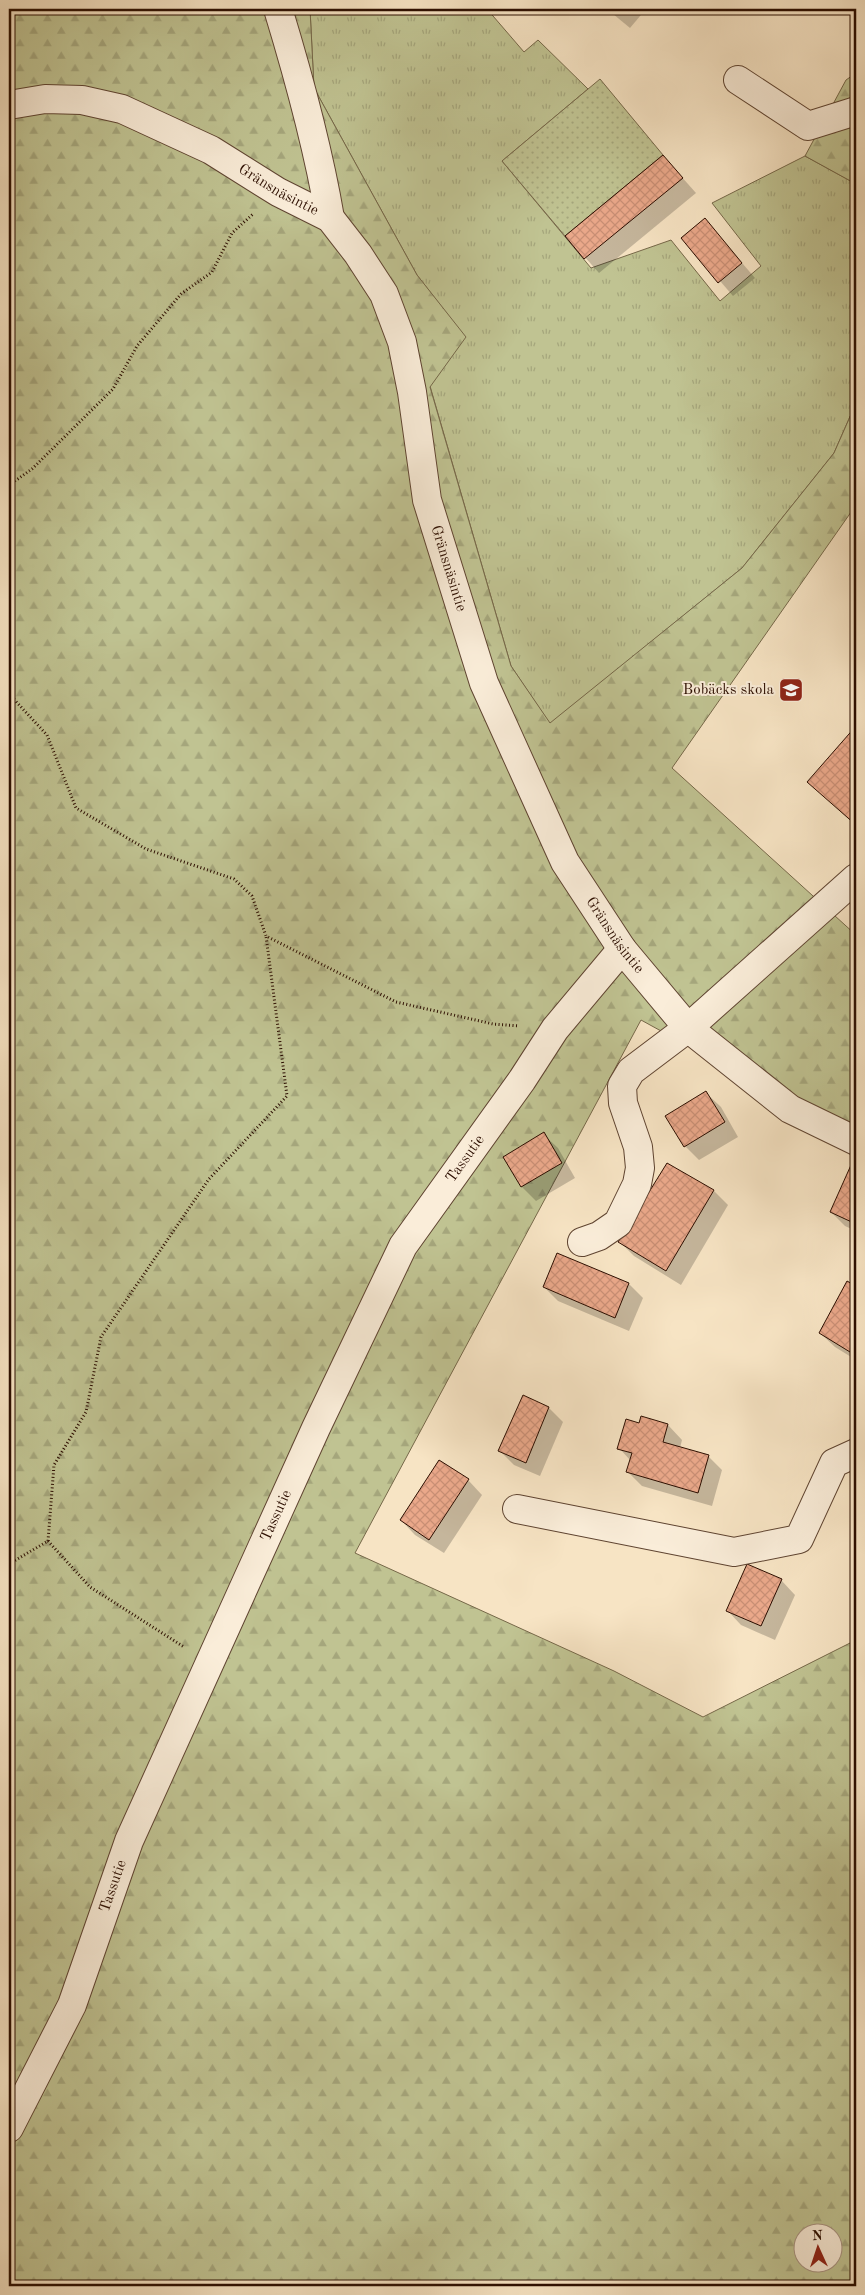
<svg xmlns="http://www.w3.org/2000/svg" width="865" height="2295" font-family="'Old Standard TT',serif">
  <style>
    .grass { fill: url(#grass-tufts); stroke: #766849 }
    .forest { fill: url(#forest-firs); stroke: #766849; fill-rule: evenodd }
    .garden { fill: url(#garden-dots); stroke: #766849 }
    .shadow { fill: #0003 }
    .building { fill: url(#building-cross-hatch); stroke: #2c0e00 }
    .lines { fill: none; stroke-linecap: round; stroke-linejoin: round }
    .minor-casing { stroke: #5f4431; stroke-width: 30 }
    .path { stroke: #2c0e00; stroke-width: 3; stroke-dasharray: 1 2.5; stroke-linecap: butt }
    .minor { stroke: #faedd9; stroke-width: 28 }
    .labels { text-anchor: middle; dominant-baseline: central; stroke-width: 4; stroke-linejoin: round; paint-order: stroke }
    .street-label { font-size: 15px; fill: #2c0e00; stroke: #faedd9 }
    .poi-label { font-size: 15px; fill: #2c0e00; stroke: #faedd9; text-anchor: end }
  </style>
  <defs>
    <pattern id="grass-tufts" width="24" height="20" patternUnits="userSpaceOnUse" patternTransform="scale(1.25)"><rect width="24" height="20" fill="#c0c392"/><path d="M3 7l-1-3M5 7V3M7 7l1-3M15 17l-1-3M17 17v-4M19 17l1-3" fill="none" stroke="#a5a67c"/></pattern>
    <pattern id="forest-firs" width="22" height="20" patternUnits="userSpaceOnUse" patternTransform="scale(1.25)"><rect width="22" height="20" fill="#c0c392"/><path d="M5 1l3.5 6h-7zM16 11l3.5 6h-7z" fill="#a5a67c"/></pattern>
    <pattern id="garden-dots" width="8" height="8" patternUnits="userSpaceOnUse" patternTransform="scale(1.25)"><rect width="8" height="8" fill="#c0c392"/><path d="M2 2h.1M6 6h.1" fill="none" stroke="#a5a67c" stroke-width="1.8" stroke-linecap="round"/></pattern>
    <pattern id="building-cross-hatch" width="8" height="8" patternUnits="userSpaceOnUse" patternTransform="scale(1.25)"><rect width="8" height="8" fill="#eaa88a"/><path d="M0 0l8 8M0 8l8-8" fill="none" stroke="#c98f75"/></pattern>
  </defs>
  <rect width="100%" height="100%" fill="#f7e4c4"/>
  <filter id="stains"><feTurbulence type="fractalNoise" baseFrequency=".004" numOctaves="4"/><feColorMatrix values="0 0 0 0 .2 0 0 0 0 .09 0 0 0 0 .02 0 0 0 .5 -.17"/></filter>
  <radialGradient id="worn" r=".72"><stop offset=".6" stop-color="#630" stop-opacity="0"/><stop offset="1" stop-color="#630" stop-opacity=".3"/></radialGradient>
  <polygon class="grass" points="310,9 487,9 524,52 538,40 588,89 502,161 591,268 671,240 720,301 761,266 712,203 805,156 856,184 856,403 834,453 742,568 550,724 511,666 430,386 465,337 417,275 314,88"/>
  <g class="forest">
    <path d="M 9,9 L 310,9 L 314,88 L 417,275 L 466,337 L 430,387 L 511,666 L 550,723 L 742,568 L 834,453 L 856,403 L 856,505 L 672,768 L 856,935 L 856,1138 L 641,1020 L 355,1553 L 614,1671 L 703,1717 L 856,1640 L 856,2286 L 9,2286 ZM 802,2232 L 832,2232 L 832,2262 L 802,2262 Z"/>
    <polygon points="856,73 856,184 805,156 846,80"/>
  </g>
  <polygon class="garden" points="600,79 663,155 565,236 502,161"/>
  <g class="shadow">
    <polygon points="607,9 646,9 630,28"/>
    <polygon points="663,156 696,193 599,273 567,237"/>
    <polygon points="705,220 755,278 733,296 683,238"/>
    <polygon points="856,728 856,826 809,781"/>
    <polygon points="706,1093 721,1107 738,1137 699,1160 685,1146"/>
    <polygon points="543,1134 558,1148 575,1178 536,1201 522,1187 504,1157"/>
    <polygon points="851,1167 856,1169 856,1231 845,1226 831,1212"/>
    <polygon points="714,1191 728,1205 681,1285 634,1256 620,1242"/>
    <polygon points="558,1254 629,1284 643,1298 629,1331 558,1301 544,1287"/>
    <polygon points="848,1283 856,1288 856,1360 835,1347 820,1333"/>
    <polygon points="549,1408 563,1422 540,1476 514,1465 500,1451"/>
    <polygon points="640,1424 668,1425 682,1440 680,1448 708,1456 722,1470 712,1506 642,1486 628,1472 631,1461 619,1448"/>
    <polygon points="439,1462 468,1480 482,1495 444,1553 415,1535 401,1520"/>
    <polygon points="781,1580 795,1595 775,1640 741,1625 727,1610"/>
  </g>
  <g class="building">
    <polygon points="608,9 620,9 615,14"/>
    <polygon points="663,155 683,178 584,259 565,236"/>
    <polygon points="705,218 742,263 718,283 681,238"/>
    <polygon points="856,726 856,825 807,782"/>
    <polygon points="706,1091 725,1122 684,1147 665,1116"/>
    <polygon points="544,1132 562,1163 521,1187 503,1157"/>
    <polygon points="667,1163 714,1190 666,1271 618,1242"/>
    <polygon points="851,1165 856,1168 856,1224 830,1212"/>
    <polygon points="557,1253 629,1283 615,1318 543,1287"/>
    <polygon points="847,1281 856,1286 856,1342 855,1341 850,1352 819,1333"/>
    <polygon points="523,1395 549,1407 526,1463 498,1451"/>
    <polygon points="641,1416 668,1424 663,1442 709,1455 698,1493 626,1472 632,1453 617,1449 626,1419 639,1423"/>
    <polygon points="439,1460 469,1479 429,1540 400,1520"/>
    <polygon points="747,1564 782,1579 761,1626 726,1611"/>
  </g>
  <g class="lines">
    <defs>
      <g id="minor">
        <path d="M 278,9 C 299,78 318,147 330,218"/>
        <polyline points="738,80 808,126 856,111"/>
        <path id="s1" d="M 9,105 L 45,99 L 82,100 L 122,109 L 211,150 L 278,192 L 330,218 L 358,254 L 384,294 L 402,342 L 412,392 L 427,500 L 484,683 L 565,862 L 622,949 L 688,1028 L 790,1109 L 856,1141"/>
        <polyline points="582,1242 599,1236 618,1223 637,1184 640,1168 638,1147 623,1103 622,1086 631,1071 688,1028 856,878"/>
        <polyline points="517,1509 734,1552 799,1539 834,1463 856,1453"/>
        <path id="s2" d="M 9,2128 L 72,2005 L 129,1841 L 316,1428 L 403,1246 L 522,1080 L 555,1029 L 622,949"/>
      </g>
    </defs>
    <use href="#minor" class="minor-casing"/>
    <g class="path">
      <polyline points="9,490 15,481 32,469 113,389 137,346 181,294 212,272 232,233 253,214"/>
      <polyline points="9,694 47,735 76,808 146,849 234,879 252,896 266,936 396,1002 493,1024 519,1026"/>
      <polyline points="48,1541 90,1587 184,1647"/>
      <polyline points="9,1564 48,1541 54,1465 86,1412 101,1337 209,1179 287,1096 266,936"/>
    </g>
    <use href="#minor" class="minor"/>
  </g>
  <defs>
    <symbol id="school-square" viewBox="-11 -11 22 22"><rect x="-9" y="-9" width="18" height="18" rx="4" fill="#8f2418" stroke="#faedd9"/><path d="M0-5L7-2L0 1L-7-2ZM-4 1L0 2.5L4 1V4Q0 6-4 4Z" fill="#fff"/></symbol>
  </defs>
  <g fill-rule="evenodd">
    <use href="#school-square" x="777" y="676" width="28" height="28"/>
  </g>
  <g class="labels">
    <g class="street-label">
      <text stroke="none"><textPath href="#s1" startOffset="291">Gränsnäsintie</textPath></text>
      <text stroke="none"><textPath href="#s1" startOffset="726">Gränsnäsintie</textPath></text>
      <text stroke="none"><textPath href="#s1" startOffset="1131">Gränsnäsintie</textPath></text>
      <text stroke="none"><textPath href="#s2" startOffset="1074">Tassutie</textPath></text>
      <text stroke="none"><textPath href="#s2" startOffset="669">Tassutie</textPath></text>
      <text stroke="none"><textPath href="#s2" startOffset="264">Tassutie</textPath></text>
    </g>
    <g class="poi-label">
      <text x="774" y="690">Bobäcks skola</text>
    </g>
  </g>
  <rect width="865" height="2295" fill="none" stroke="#f7e4c4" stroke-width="30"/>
  <rect x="10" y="10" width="845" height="2275" fill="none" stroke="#2c0e00" stroke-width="2.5"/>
  <rect x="15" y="15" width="835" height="2265" fill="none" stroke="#2c0e00"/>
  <g transform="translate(818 2248) rotate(357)"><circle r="24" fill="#faedd9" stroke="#a89482"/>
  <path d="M0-4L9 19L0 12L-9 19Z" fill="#8f2418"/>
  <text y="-8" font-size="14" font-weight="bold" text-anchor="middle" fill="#2c0e00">N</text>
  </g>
  <rect width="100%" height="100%" filter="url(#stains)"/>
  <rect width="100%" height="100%" fill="url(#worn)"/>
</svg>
